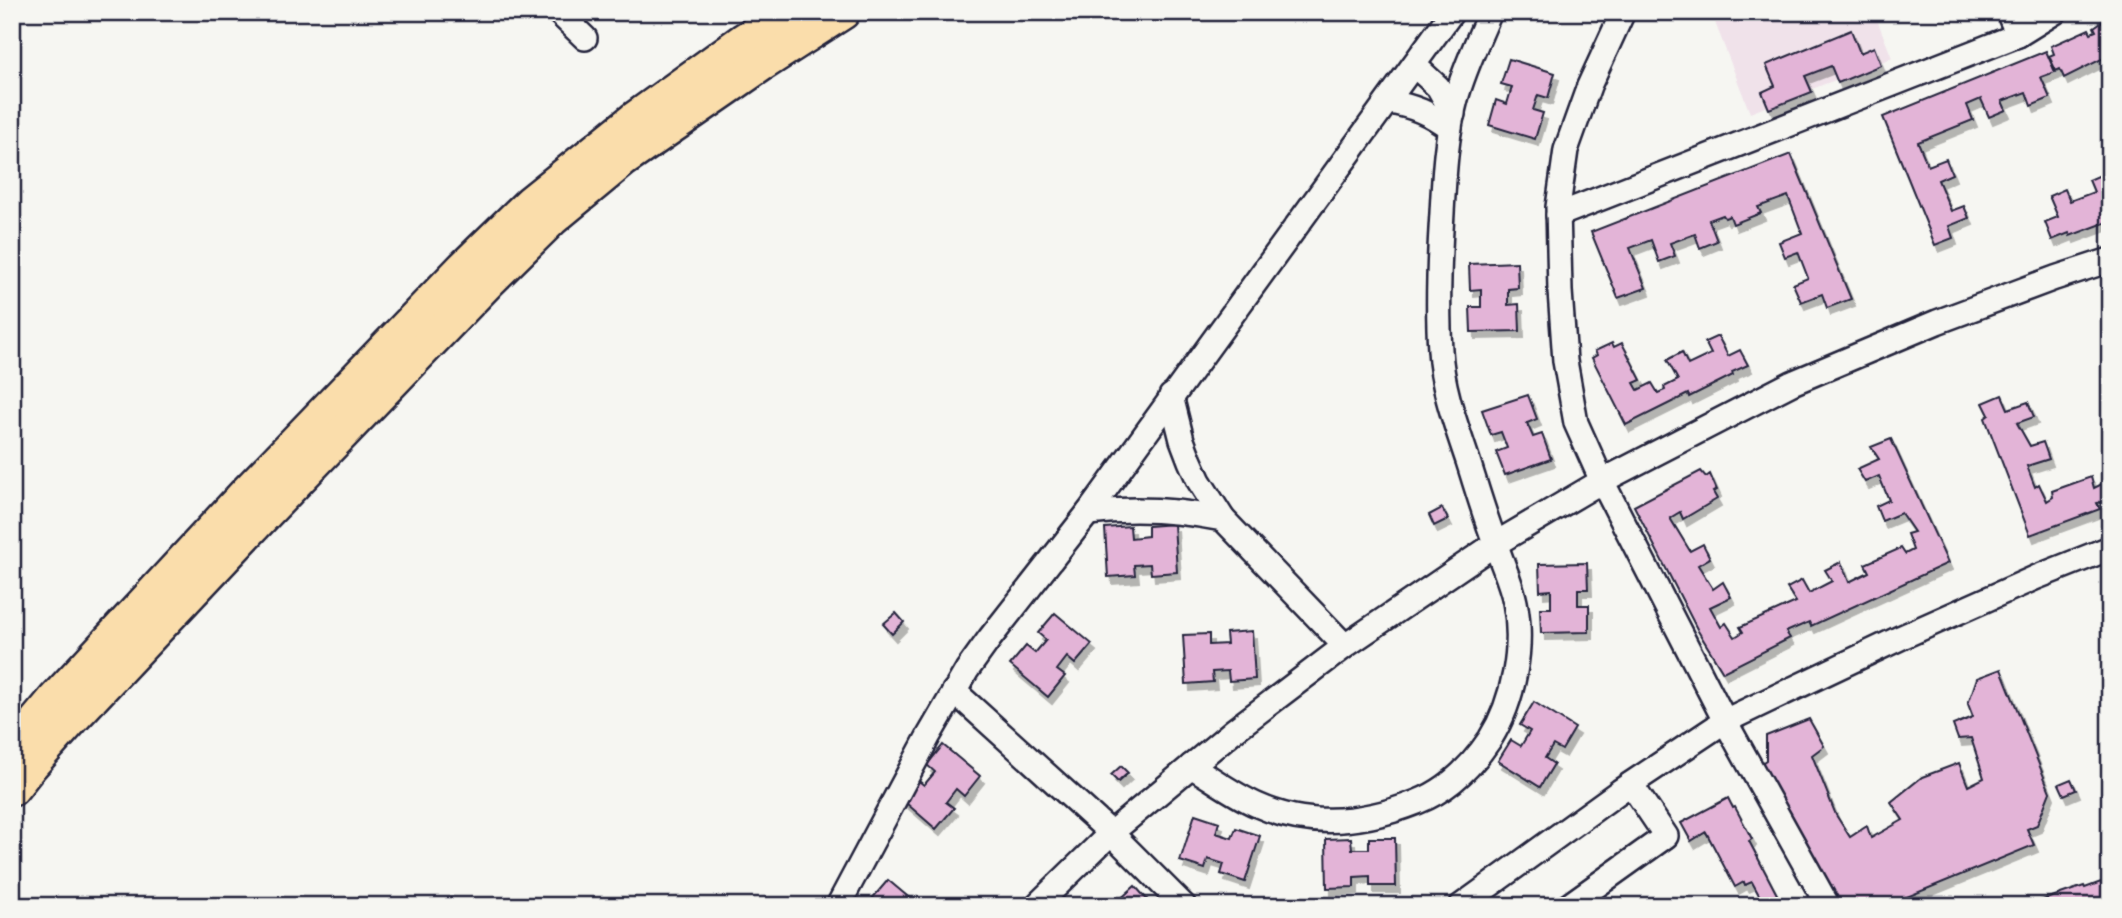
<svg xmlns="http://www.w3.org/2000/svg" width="2122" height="918" font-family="Delius,sans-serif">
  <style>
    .built { fill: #f0e2ea }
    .building { fill: #e3b4d7; stroke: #22223b; stroke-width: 2; filter: url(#shadow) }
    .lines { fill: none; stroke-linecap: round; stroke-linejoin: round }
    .minor-casing { stroke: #22223b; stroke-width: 28 }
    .highway-casing { stroke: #22223b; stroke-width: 38 }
    .minor { stroke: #f6f6f2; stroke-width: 23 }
    .highway { stroke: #faddab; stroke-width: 33 }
  </style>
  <defs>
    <filter id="shadow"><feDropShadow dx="4" dy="7" stdDeviation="0" flood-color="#0004"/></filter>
  </defs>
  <rect width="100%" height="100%" fill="#f6f6f2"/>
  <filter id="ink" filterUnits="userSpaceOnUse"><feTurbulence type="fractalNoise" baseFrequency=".0143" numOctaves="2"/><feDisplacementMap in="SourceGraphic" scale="14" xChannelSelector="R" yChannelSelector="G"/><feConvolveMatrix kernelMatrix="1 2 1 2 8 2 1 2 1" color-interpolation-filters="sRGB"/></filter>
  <g filter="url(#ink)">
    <polygon class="built" points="1711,12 1874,12 1892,58 1750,113"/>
    <g class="building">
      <polygon points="2107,18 2110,20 2110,55 2064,78 2060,69 2056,71 2049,56 2054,54 2051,46 2089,29 2091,33 2096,31 2094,27"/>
      <polygon points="1851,30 1860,53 1874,47 1881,65 1838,83 1831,66 1805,76 1812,92 1769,109 1762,92 1775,86 1766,65"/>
      <polygon points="2046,51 2055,72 2041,77 2050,98 2031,106 2026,92 2002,101 2006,110 1989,117 1981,99 1967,105 1973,120 1918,142 1928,166 1946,159 1952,174 1938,180 1951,211 1964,206 1969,218 1949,226 1953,238 1935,245 1883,117"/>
      <polygon points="1509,59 1555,73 1548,98 1538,95 1533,110 1543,113 1535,139 1489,125 1496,100 1507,104 1512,87 1501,84"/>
      <polygon points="1791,154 1851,299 1827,308 1822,294 1801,302 1793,284 1808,278 1798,252 1785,257 1779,242 1802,233 1788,196 1758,207 1761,213 1733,224 1730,216 1725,218 1723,215 1709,220 1717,241 1700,248 1695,234 1670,243 1675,256 1659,262 1651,240 1630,248 1646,288 1618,298 1591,232"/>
      <polygon points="2105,173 2110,185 2110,221 2070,236 2069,233 2052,240 2045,222 2058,217 2049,196 2065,189 2070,201 2094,192 2089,180"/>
      <polygon points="1517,262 1518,288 1508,289 1508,305 1519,304 1520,331 1471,332 1470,307 1481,307 1481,289 1470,290 1469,264"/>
      <polygon points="1718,336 1728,356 1740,350 1748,365 1732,372 1733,375 1689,397 1688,394 1626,425 1592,358 1597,355 1595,351 1612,343 1614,347 1622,343 1641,380 1634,383 1638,390 1652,383 1658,393 1665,390 1664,387 1678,380 1667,360 1682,352 1688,365 1711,354 1705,342"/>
      <polygon points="1528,395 1537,419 1527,423 1533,437 1542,434 1551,459 1505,475 1496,452 1507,448 1501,432 1491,435 1482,410"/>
      <polygon points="2002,395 2008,409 2028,402 2034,417 2017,423 2030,446 2043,442 2049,459 2027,466 2035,487 2039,484 2047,501 2053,497 2052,491 2091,477 2094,488 2110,480 2110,499 2097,503 2100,509 2030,535 1985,418 1989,415 1983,403"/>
      <polygon points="1891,439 1948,563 1811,626 1809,622 1786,632 1790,638 1723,672 1698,631 1634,506 1701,471 1706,477 1710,474 1717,490 1713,492 1717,499 1683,519 1680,512 1670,518 1690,551 1703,544 1710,558 1698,565 1713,589 1723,582 1731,597 1710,607 1721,627 1726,623 1735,637 1743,632 1740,627 1796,602 1787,588 1802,580 1809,593 1832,581 1825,570 1841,562 1849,582 1869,572 1865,564 1901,548 1905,554 1913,550 1907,534 1914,532 1901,513 1882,521 1876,506 1889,500 1879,476 1865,482 1857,469 1879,459 1871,447"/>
      <polygon points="1442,508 1448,519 1434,526 1429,515"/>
      <polygon points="1174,524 1177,572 1151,574 1150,564 1134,565 1135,575 1108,577 1105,528 1130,526 1131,538 1148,536 1148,526"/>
      <polygon points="1587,563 1588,589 1578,589 1578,605 1589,605 1589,632 1541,633 1540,608 1551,608 1551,590 1540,591 1539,564"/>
      <polygon points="896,613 904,622 892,634 883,624"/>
      <polygon points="1055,613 1092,644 1075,664 1067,657 1057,670 1065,676 1048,697 1010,665 1026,646 1035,653 1046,640 1038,633"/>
      <polygon points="1252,631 1255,679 1229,681 1228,671 1212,672 1213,682 1186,684 1183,635 1209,634 1209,645 1227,644 1226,633"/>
      <polygon points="2001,669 2050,792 2037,825 2027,829 2034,845 1885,906 1837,906 1757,766 1766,760 1766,736 1809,719 1824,746 1812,755 1836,815 1850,837 1867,826 1871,838 1903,820 1891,802 1922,777 1959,763 1968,786 1984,778 1971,738 1958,739 1953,725 1973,717 1968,704 1977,678"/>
      <polygon points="1534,702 1575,728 1562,750 1553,745 1545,758 1554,764 1540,787 1498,761 1511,740 1521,746 1530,731 1520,725"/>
      <polygon points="943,745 980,776 964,796 956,789 946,802 954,808 936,829 899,797 915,778 924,785 935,772 927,765"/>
      <polygon points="1121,766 1128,773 1118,782 1111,775"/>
      <polygon points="2071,779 2076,790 2064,795 2059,784"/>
      <polygon points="1728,798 1733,808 1735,807 1752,839 1749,841 1783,906 1745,906 1760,897 1752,882 1745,885 1744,882 1735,887 1706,832 1691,841 1681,823"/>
      <polygon points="1195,814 1219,822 1216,833 1232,838 1236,828 1260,836 1245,882 1221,874 1224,864 1208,859 1205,869 1180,861"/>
      <polygon points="1351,838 1352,849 1369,849 1369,838 1395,838 1396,886 1370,886 1370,876 1354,877 1354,887 1327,888 1326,839"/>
      <polygon points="888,880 919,906 878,906 871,900"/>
      <polygon points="2101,882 2110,901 2095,906 2031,906 2031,904 2084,886 2085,888"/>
      <polygon points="1135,886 1153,906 1122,906 1118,901"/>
    </g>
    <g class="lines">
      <defs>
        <g id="minor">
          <polyline points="558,12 585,38"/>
          <polyline points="1623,12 1589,86 1566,150 1558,207 1560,291 1565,361 1576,423 1602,481 1725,721 1828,906"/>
          <polyline points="2008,12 2018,35"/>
          <polyline points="1414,65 1438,87 1453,114"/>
          <path d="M 1389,102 C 1413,106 1430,113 1450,128"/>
          <polyline points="1558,215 2018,35 2055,12"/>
          <polyline points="1171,396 1182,440 1190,461 1199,481 1223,519 1345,646"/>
          <path d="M 1088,513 C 1134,507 1178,510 1223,519"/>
          <polyline points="954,691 1111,833 1184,906"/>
          <path d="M 1191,766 C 1213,779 1234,795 1257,805 C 1310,829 1364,823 1417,802 C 1448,790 1472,766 1490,739 C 1514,701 1524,646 1515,602 C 1511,582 1502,564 1496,545 C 1485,517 1477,489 1468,461 C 1456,425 1442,388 1440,350 C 1437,304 1439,259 1442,213 C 1444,175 1446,136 1456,99 C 1464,69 1478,41 1490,12"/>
          <polyline points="838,906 928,737 967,670 990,638 1088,513 1452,12"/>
          <polyline points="1036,906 1111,833 1232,732 1345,646 1495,544 1602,481 1792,383 1937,322 2055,278 2110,260"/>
          <polyline points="1461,906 1620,791 1725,721 1902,637 2037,577 2110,548"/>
          <polyline points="1568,906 1666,836 1631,784"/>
        </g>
        <g id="highway">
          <polyline points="12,750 55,699 246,493 464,267 531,202 633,120 744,40 788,12"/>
          <polyline points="12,789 31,765 72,719 267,512 488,282 553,218 623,160 762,64 843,12"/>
        </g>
      </defs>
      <use href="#minor" class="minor-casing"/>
      <use href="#highway" class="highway-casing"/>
      <use href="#minor" class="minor"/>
      <use href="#highway" class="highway"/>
    </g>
  </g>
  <rect width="2122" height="918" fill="none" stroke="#f6f6f2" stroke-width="42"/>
  <rect x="21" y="21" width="2080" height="876" fill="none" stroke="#22223b" stroke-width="2.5" filter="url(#ink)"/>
</svg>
